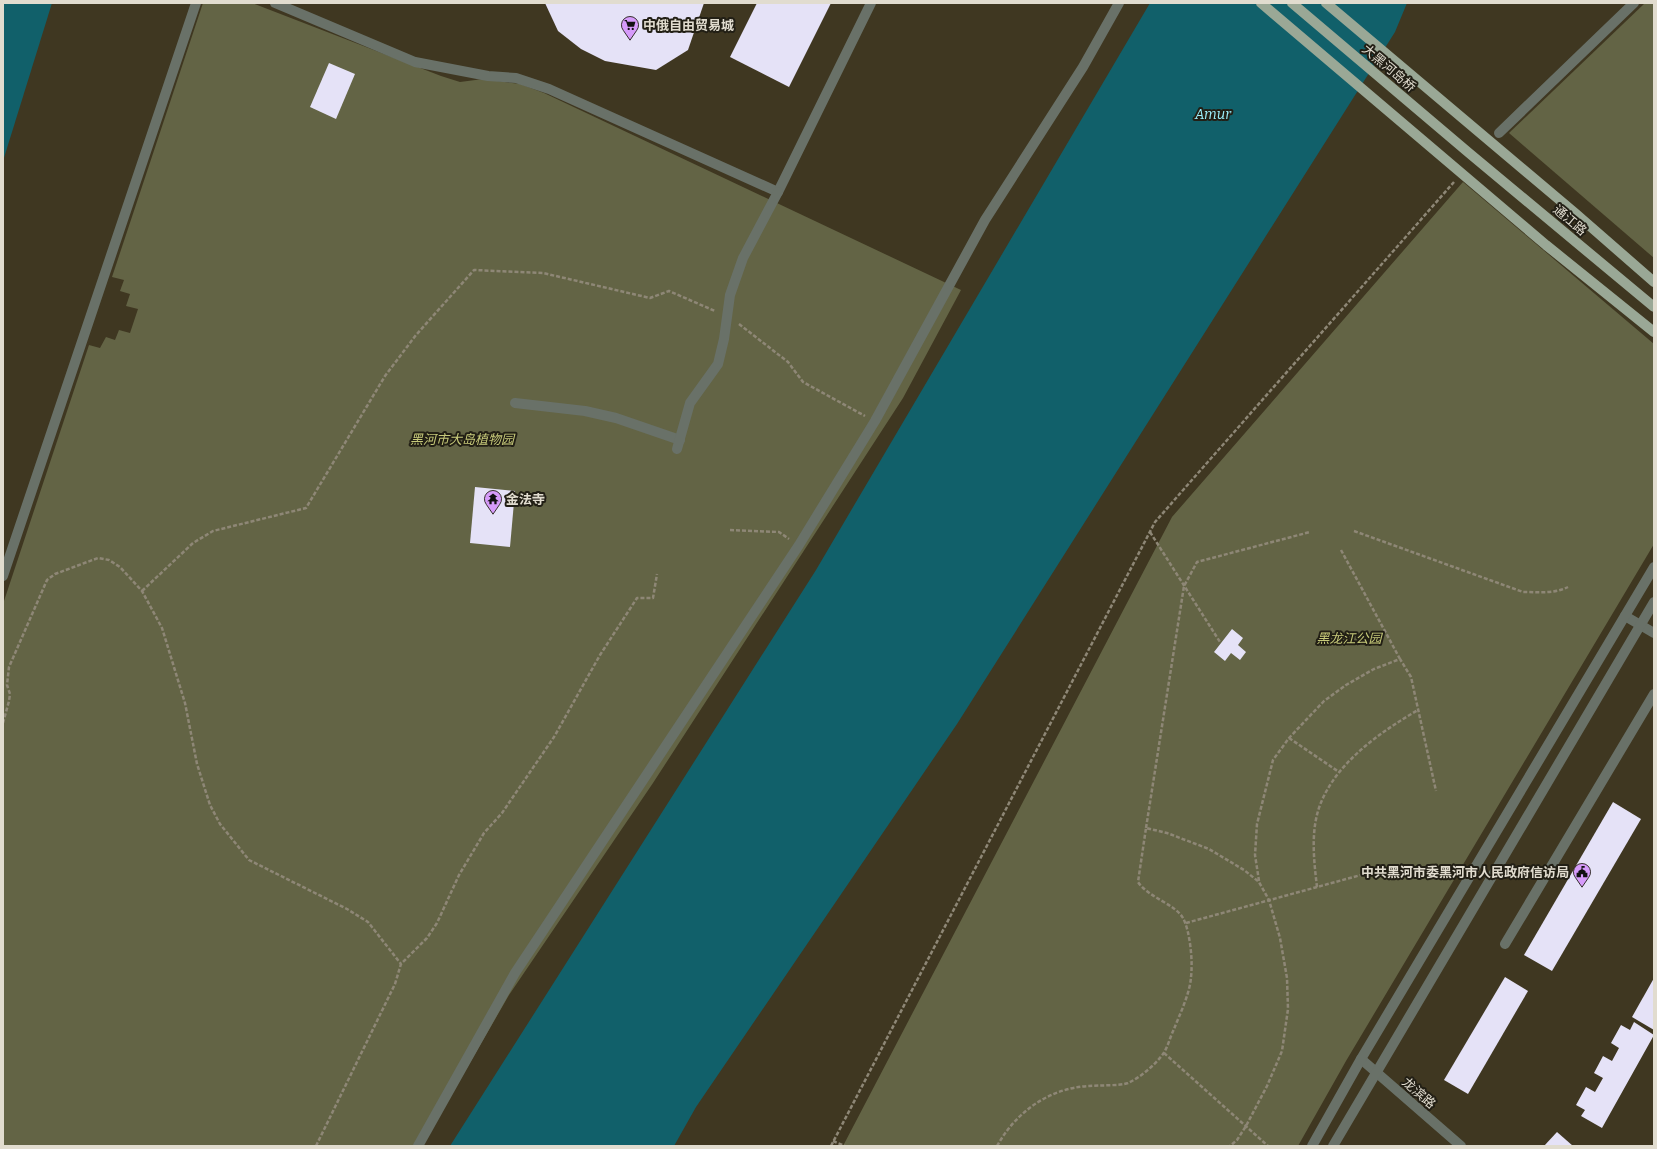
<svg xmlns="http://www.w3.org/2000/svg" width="1657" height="1149" font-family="Bitter,'Noto Sans SC',serif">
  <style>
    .green { fill: #636445 }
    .water { fill: #11606a }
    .building { fill: #e5e2f7 }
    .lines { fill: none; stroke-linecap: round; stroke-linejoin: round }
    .path { stroke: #8e8776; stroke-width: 2.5; stroke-dasharray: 4 2; stroke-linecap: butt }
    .minor { stroke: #697168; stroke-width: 10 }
    .major { stroke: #9aa896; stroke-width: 10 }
    .labels { text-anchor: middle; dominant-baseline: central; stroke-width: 4; stroke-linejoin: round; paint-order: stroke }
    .poi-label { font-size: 13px; font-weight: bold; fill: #e1dccf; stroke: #221f15; text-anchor: start }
    .street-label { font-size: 13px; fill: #e1dccf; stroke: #221f15 }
    .park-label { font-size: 13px; font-style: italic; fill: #c7ca7a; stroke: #221f15 }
    .water-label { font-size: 14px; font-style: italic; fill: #9ceffb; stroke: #221f15 }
  </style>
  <rect width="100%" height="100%" fill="#3f3721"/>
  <g class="green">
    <polygon points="203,3 252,3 441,76 460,82 483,79 520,84 544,93 961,290 903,398 653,783 509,995 422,1146 3,1146 3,604 89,345 100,348 106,337 115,340 119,330 130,333 138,309 126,306 130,294 120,291 124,280 112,277"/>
    <polygon points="1645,3 1654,3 1654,258 1509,133"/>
    <polygon points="1463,182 1654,344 1654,544 1346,1061 1298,1146 843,1146 1172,517"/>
  </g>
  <g class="water">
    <polygon points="3,3 52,3 3,161"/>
    <polygon points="1150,3 1407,3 1395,32 957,724 696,1107 674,1146 450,1146 816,570"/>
  </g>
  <g class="building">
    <polygon points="545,3 704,3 688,50 656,70 605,61 581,49 558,31"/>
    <polygon points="757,3 831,3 789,87 730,57"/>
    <polygon points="329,63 355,74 336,119 310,107"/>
    <polygon points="475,487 515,491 510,547 470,543"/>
    <polygon points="1232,629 1243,638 1238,645 1246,652 1240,660 1231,653 1225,661 1214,652"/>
    <polygon points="1613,802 1641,819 1552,971 1524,955"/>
    <polygon points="1505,977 1528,991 1468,1094 1444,1080"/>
    <polygon points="1654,978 1654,1030 1632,1017"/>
    <polygon points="1634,1022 1654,1035 1602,1128 1581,1116 1585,1110 1576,1105 1586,1087 1595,1092 1603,1078 1594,1073 1603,1056 1612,1061 1619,1048 1611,1043 1621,1025 1630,1030"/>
    <polygon points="1557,1132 1573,1146 1544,1146"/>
  </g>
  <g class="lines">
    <g class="path">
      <polyline points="739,324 788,362 803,382 865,416"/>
      <polyline points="730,530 779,532 789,539"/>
      <path d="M 1354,531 L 1523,592 C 1538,592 1554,594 1568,587"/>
      <polyline points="1150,532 1220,642"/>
      <polyline points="1341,550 1400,659"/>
      <polyline points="142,591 193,543 213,531 306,508 385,376 416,335 474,270 543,273 650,298 669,291 715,311"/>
      <polyline points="3,723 9,701 10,694 7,685 9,667 47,580 55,574 98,558 109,560 120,567 142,591 162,628 185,703 197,764 210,805 220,824 249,860 347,909 368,922 401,964"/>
      <polyline points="1289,738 1339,772"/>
      <polyline points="1146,828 1184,586 1197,562 1310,532"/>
      <polyline points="1259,881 1255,855 1257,824 1273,760 1289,738 1324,701 1346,685 1374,669 1400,659 1411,677 1436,791"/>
      <path d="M 1317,887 C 1314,862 1311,835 1318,811 C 1332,765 1379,733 1418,710"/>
      <polyline points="1186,923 1390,867"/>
      <polyline points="1164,1053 1268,1146"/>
      <polyline points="833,1141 845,1146"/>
      <polyline points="316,1146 395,984 401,964 427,938 437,923 459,875 484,833 502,813 554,737 600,655 637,598 653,598 657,574"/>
      <polyline points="831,1146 1155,522 1454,182"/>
      <path d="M 997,1146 C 1016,1112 1049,1088 1089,1086 C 1099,1085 1120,1086 1128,1083 C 1141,1077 1155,1065 1163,1054 C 1168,1047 1170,1037 1174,1029 C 1180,1014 1190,993 1191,977 C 1193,961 1190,931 1183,918 C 1175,904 1149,898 1138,882 L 1146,828 L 1167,833 L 1209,849 L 1244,870 L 1259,882 L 1269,900 L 1280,938 L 1287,978 L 1288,1009 L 1282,1051 L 1267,1086 L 1246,1126 L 1237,1140 L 1230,1146"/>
    </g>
    <g class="minor">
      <polyline points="275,3 415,62 488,76 516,78 549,89 778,192 871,3"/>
      <polyline points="1499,133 1634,3"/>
      <polyline points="515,403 585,411 616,418 680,440"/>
      <polyline points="677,449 690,403 718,364 724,339 730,295 743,258 778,192"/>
      <polyline points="3,576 196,3"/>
      <polyline points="1625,616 1654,633"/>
      <polyline points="1505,944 1654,694"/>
      <polyline points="1361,1059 1461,1146"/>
      <polyline points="418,1146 515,973 799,545 875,421 985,220 1083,67 1119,3"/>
      <polyline points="1312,1146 1361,1059 1654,567"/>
      <polyline points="1333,1146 1654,602"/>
    </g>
    <g class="major">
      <polyline points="1261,3 1546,245 1654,332"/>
      <polyline points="1292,3 1469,153 1654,307"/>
      <polyline points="1326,3 1575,213 1654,282"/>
    </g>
  </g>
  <defs>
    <symbol id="supermarket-pin" viewBox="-11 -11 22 30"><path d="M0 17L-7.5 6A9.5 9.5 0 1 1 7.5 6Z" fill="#d69bfa" stroke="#221f15"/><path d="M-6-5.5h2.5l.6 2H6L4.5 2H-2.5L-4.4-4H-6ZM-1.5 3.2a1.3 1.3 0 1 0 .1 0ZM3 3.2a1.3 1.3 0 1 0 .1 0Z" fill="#111"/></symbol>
    <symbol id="temple-pin" viewBox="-11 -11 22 30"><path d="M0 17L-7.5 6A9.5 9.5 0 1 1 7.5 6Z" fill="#d69bfa" stroke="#221f15"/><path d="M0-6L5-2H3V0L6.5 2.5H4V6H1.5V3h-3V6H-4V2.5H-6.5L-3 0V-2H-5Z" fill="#111"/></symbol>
    <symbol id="civic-pin" viewBox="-11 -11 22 30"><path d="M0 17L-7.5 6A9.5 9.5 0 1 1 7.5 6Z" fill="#d69bfa" stroke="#221f15"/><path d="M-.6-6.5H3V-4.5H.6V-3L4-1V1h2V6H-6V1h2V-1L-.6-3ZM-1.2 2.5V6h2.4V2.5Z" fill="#111"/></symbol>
  </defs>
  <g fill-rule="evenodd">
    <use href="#supermarket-pin" x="620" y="15" width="20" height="27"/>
    <use href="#temple-pin" x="483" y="489" width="20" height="27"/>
    <use href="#civic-pin" x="1572" y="862" width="20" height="27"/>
  </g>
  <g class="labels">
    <g class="poi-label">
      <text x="643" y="25">中俄自由贸易城</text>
      <text x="506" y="499">金法寺</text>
      <text x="1569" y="872" text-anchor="end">中共黑河市委黑河市人民政府信访局</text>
    </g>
    <g class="street-label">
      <text transform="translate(1389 68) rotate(40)">大黑河岛桥</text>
      <text transform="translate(1570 220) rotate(40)">通江路</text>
      <text transform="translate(1419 1093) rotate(41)">龙滨路</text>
    </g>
    <g class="park-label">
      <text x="462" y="439">黑河市大岛植物园</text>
      <text x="1349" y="638">黑龙江公园</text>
    </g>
    <g class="water-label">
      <text x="1213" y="114">Amur</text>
    </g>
  </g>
  <rect width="1657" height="1149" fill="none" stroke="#e1dccf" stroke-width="8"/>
</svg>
